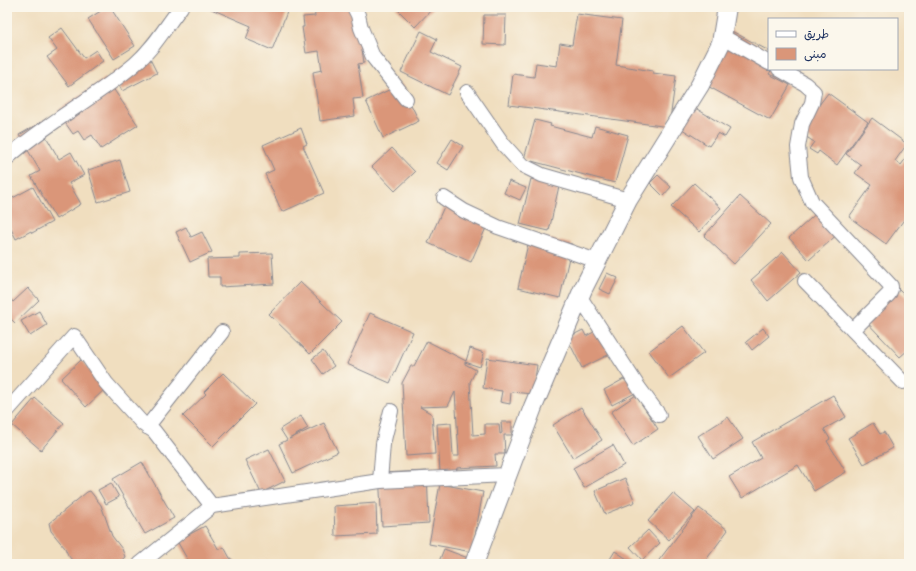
<svg xmlns="http://www.w3.org/2000/svg" width="916" height="571" font-family="'Comic Neue','Playpen Sans Arabic',sans-serif">
  <style>
    .building { fill: #da9679 }
    .lines { fill: none; stroke-linecap: round; stroke-linejoin: round }
    .minor-casing { stroke: #86868e; stroke-width: 16 }
    .tertiary-casing { stroke: #86868e; stroke-width: 20 }
    .minor { stroke: #fff; stroke-width: 14 }
    .tertiary { stroke: #fff; stroke-width: 18 }
  </style>
  <rect width="100%" height="100%" fill="#fbf7ec"/>
  <filter id="ink" filterUnits="userSpaceOnUse"><feTurbulence type="fractalNoise" baseFrequency=".025" numOctaves="2"/><feDisplacementMap in="SourceGraphic" scale="8" xChannelSelector="R" yChannelSelector="G"/><feConvolveMatrix kernelMatrix="1 2 1 2 8 2 1 2 1" color-interpolation-filters="sRGB"/></filter>
  <filter id="wash" filterUnits="userSpaceOnUse"><feTurbulence type="fractalNoise" baseFrequency=".012" numOctaves="4" result="noise"/><feDisplacementMap in="SourceGraphic" scale="16" xChannelSelector="R" yChannelSelector="G"/><feGaussianBlur stdDeviation="0.9" result="paint"/><feColorMatrix in="noise" values="0 0 0 0 0 0 0 0 0 0 0 0 0 0 0 0 0 1.4 0 .05"/><feComposite in="paint" operator="in"/></filter>
  <g filter="url(#wash)">
    <rect width="100%" height="100%" fill="#f0debf"/>
    <g id="blocks">
      <g class="building">
        <polygon points="107,7 110,7 135,46 114,59 88,19"/>
        <polygon points="210,7 289,7 272,50 246,39 251,26 209,8"/>
        <polygon points="314,7 356,7 364,63 358,64 363,98 353,99 355,116 320,121 313,72 322,70 319,51 306,53 302,27 304,27 303,17 315,16"/>
        <polygon points="395,7 434,7 415,27"/>
        <polygon points="577,14 622,20 616,65 653,71 653,73 676,76 669,127 509,105 513,74 534,77 536,63 557,66 560,43 572,45"/>
        <polygon points="484,15 506,15 505,45 483,44"/>
        <polygon points="62,28 84,58 96,50 103,61 69,86 47,57 57,50 48,38"/>
        <polygon points="730,30 769,51 769,69 772,69 769,74 790,85 770,120 702,83"/>
        <polygon points="421,31 437,39 431,52 462,67 448,95 401,72"/>
        <polygon points="148,55 157,73 122,91 113,73"/>
        <polygon points="106,78 138,125 101,149 92,135 84,140 78,131 73,134 57,111"/>
        <polygon points="401,84 419,121 383,138 366,101"/>
        <polygon points="828,93 868,122 837,165 819,151 817,154 809,149 814,142 799,132"/>
        <polygon points="692,106 730,129 725,137 718,133 709,146 679,127"/>
        <polygon points="872,118 907,144 895,161 901,165 909,154 909,213 886,244 849,217 872,185 855,173 861,165 846,154"/>
        <polygon points="47,119 44,133 59,159 71,152 84,175 69,183 81,204 56,219 31,176 40,171 19,135"/>
        <polygon points="535,120 551,124 550,126 592,137 595,126 628,135 615,183 524,159"/>
        <polygon points="301,128 307,144 303,146 324,193 282,212 265,174 274,170 263,145"/>
        <polygon points="452,139 463,146 448,170 437,163"/>
        <polygon points="392,148 415,172 395,191 372,167"/>
        <polygon points="120,160 130,192 98,202 88,170"/>
        <polygon points="658,175 671,187 663,196 650,183"/>
        <polygon points="531,179 559,186 549,231 520,224"/>
        <polygon points="509,181 526,188 520,200 504,193"/>
        <polygon points="694,183 721,208 699,232 671,207"/>
        <polygon points="33,187 52,222 32,233 31,231 16,239 7,221 7,197 9,200"/>
        <polygon points="740,196 771,224 734,264 704,236"/>
        <polygon points="446,202 489,221 471,262 428,243"/>
        <polygon points="821,209 841,231 809,260 789,238"/>
        <polygon points="186,227 191,237 202,232 212,252 190,262 176,232"/>
        <polygon points="530,235 572,244 560,298 518,288"/>
        <polygon points="783,252 801,272 768,301 751,280"/>
        <polygon points="272,253 274,284 220,287 220,277 208,277 207,259 240,258 240,254"/>
        <polygon points="607,273 618,278 610,294 599,289"/>
        <polygon points="300,282 342,322 310,354 269,314"/>
        <polygon points="893,284 909,300 909,349 900,357 860,315"/>
        <polygon points="28,288 39,300 15,323 7,315 7,295 13,302"/>
        <polygon points="39,311 47,325 30,336 21,321"/>
        <polygon points="370,313 413,332 390,383 347,364"/>
        <polygon points="683,326 704,353 669,378 649,351"/>
        <polygon points="604,327 616,351 582,368 567,338 583,330 586,336"/>
        <polygon points="763,328 769,336 752,350 746,342"/>
        <polygon points="427,341 466,361 470,348 484,353 480,367 465,362 465,364 476,370 470,382 473,435 485,434 485,424 499,424 500,434 502,433 501,422 512,422 512,435 504,435 505,454 495,454 496,466 457,468 456,471 440,472 437,424 451,423 453,456 459,456 455,392 448,406 420,407 432,414 435,454 406,456 402,383 411,366 414,366"/>
        <polygon points="323,351 334,366 323,374 312,359"/>
        <polygon points="487,358 537,365 533,394 511,392 510,404 500,402 502,391 483,388"/>
        <polygon points="81,360 106,388 86,407 61,379"/>
        <polygon points="223,373 255,404 213,446 183,416 206,394 204,392"/>
        <polygon points="631,375 639,391 612,405 604,390"/>
        <polygon points="636,395 658,429 633,446 611,412"/>
        <polygon points="833,395 846,417 824,429 830,439 827,441 846,472 814,491 798,465 742,498 729,477 761,458 752,442"/>
        <polygon points="35,398 64,423 41,450 12,425"/>
        <polygon points="581,407 602,440 573,458 553,425"/>
        <polygon points="301,416 308,428 289,439 324,423 338,452 293,473 279,444 287,440 280,429"/>
        <polygon points="728,417 743,439 713,459 698,436"/>
        <polygon points="873,423 880,434 884,432 893,448 864,464 848,438"/>
        <polygon points="613,445 624,465 584,488 573,468"/>
        <polygon points="269,449 285,481 261,493 245,460"/>
        <polygon points="142,462 174,518 145,534 113,479"/>
        <polygon points="427,471 429,523 382,526 379,473"/>
        <polygon points="625,478 635,502 605,514 595,491"/>
        <polygon points="111,483 119,497 106,504 98,490"/>
        <polygon points="440,484 483,492 472,552 429,544"/>
        <polygon points="90,491 101,505 112,536 122,549 125,557 117,564 75,564 68,555 65,548 51,531 49,523 87,492"/>
        <polygon points="673,493 695,512 669,540 648,521"/>
        <polygon points="376,503 377,534 335,536 334,506"/>
        <polygon points="699,508 728,530 703,564 656,564"/>
        <polygon points="205,526 219,550 224,547 230,558 238,564 190,564 177,541"/>
        <polygon points="648,530 660,543 642,560 630,547"/>
        <polygon points="444,549 468,558 466,564 438,564"/>
        <polygon points="615,551 633,563 633,564 607,564"/>
      </g>
    </g>
  </g>
  <g filter="url(#ink)">
    <use href="#blocks" fill-opacity="0" stroke="#86868e" stroke-width="1"/>
    <g class="lines">
      <defs>
        <g id="minor">
          <polyline points="354,7 358,15 361,28 373,57 406,99"/>
          <polyline points="722,36 769,63"/>
          <polyline points="779,69 805,84 814,92 812,103 802,124 798,147 801,177 812,202 891,286 891,289 889,294 853,330"/>
          <polyline points="467,92 503,144 522,165 542,175 628,200"/>
          <path d="M 7,158 C 46,123 95,98 135,64 C 154,48 166,26 181,7"/>
          <polyline points="444,198 464,211 498,227 597,261"/>
          <polyline points="805,281 903,382"/>
          <polyline points="580,297 639,388 659,415"/>
          <polyline points="7,411 74,336 106,383 143,424 154,431 212,506"/>
          <polyline points="147,427 222,332"/>
          <polyline points="380,481 383,444 391,411"/>
          <polyline points="140,564 212,506 380,481 507,475"/>
        </g>
        <polyline id="tertiary" points="474,564 533,407 583,289 628,200 700,85 721,43 727,7"/>
      </defs>
      <use href="#minor" class="minor-casing"/>
      <use href="#tertiary" class="tertiary-casing"/>
      <use href="#minor" class="minor"/>
      <use href="#tertiary" class="tertiary"/>
    </g>
  </g>
  <rect width="916" height="571" fill="none" stroke="#fbf7ec" stroke-width="24"/>
  <rect x="768" y="18" width="130" height="52" fill="#fbf7ec" stroke="#a1a7b3"/>
  <rect x="776" y="31" width="20" height="6" fill="#ffffff" stroke="#a1a7b3"/>
  <text x="804" y="38" font-size="12" fill="#1b2f5e">طريق</text>
  <rect x="776" y="48" width="20" height="12" fill="#da9679" stroke="#a1a7b3"/>
  <text x="804" y="58" font-size="12" fill="#1b2f5e">مبنى</text>
</svg>
